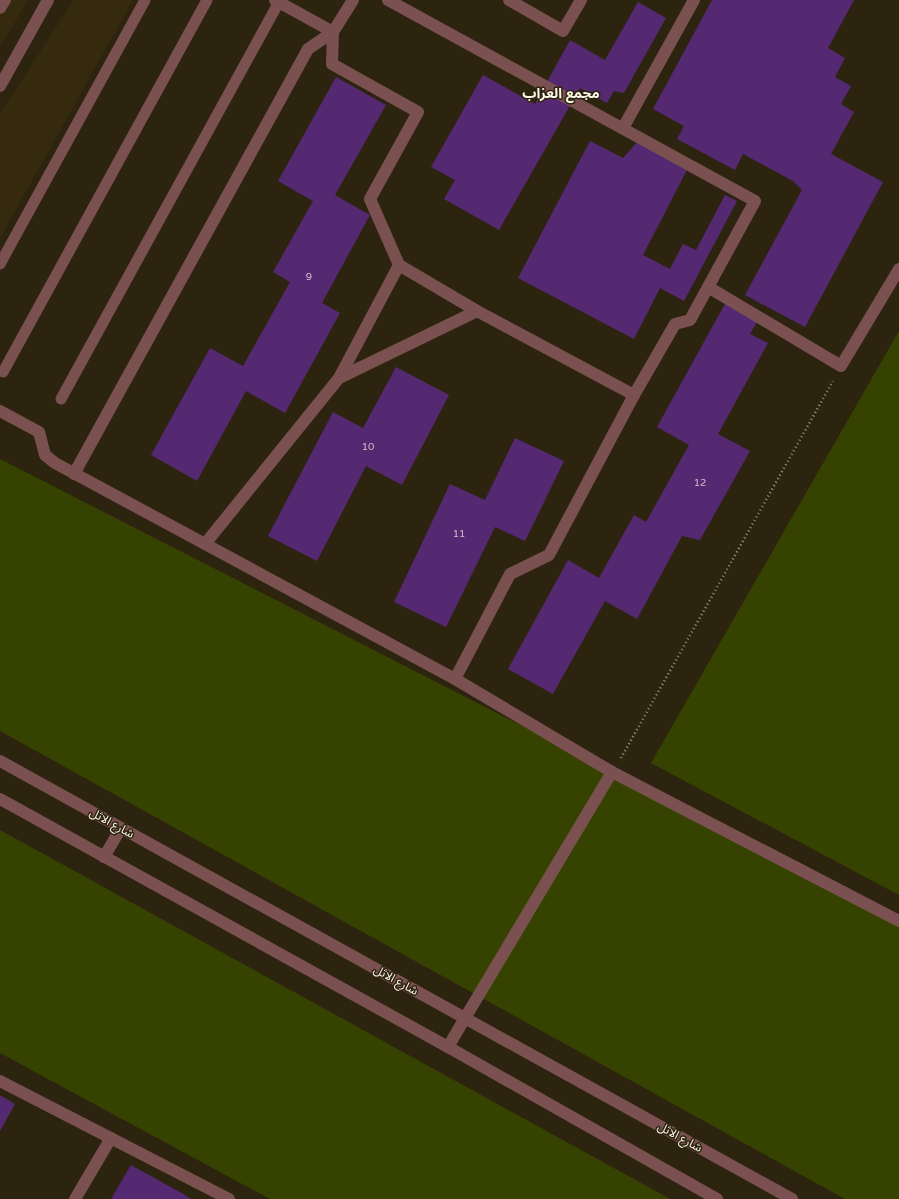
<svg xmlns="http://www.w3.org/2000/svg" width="899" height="1199" font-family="'Varela Round','Noto Sans Arabic',sans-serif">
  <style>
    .built { fill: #35290e }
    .green { fill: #364300 }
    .building { fill: #552872 }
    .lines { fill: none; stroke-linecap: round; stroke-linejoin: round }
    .path { stroke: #9a9283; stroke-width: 2.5; stroke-dasharray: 1 3; stroke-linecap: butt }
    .service { stroke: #7a5050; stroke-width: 11 }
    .minor { stroke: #7a5050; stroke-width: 12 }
    .tertiary { stroke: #7a5050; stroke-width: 12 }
    .labels { text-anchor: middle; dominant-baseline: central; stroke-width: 3; stroke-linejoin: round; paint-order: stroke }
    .number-label { font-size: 10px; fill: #d1c1ca }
    .street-label { font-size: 12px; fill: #faf4e8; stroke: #2d2410 }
    .quarter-label { font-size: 14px; font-weight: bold; fill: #faf4e8; stroke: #2d2410 }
  </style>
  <rect width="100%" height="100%" fill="#2d2410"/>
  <g class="built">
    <polygon points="0,0 28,0 0,47"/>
    <polygon points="74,0 133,0 0,238 0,113"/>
  </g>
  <g class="green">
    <polygon points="899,331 899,895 651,763"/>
    <polygon points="0,459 632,782 899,926 899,1199 845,1199 0,731"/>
    <polygon points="0,830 670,1199 270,1199 0,1053"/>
  </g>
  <g class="building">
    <polygon points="712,0 854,0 828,48 845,58 835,77 851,86 841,104 854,112 831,154 883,182 805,327 745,295 802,190 793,181 743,154 735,170 677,139 684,126 653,109"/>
    <polygon points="638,2 666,18 624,93 614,91 607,103 580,88 499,230 444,199 455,180 431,167 483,75 535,104 570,40 605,60"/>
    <polygon points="336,77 386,105 335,195 370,215 322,303 340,313 285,413 246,391 197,481 151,455 210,348 243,366 290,282 273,272 313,201 278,181"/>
    <polygon points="639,140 689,166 643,255 670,269 683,244 696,250 725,195 737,201 684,301 660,288 634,339 518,278 590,141 623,158"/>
    <polygon points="726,302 758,320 750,334 768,343 718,434 750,451 700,540 682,536 637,619 605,601 553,694 508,669 568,560 599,578 634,515 646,522 689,445 657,427"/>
    <polygon points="396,367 449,395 402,485 366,466 317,561 268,536 333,412 363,428"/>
    <polygon points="515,438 564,461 525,541 495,527 446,627 394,602 450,484 485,500"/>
    <polygon points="0,1095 15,1104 0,1131"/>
    <polygon points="131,1165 185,1195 191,1199 111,1199"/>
  </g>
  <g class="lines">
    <polyline class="path" points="621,758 833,381"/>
    <g class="service">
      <polyline points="0,264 145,0"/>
      <polyline points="3,372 207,0"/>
      <polyline points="61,399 279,2"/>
    </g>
    <g class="minor">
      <polyline points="388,0 755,201 690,320 675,324 634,395"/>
      <polyline points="509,0 563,31 581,0"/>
      <polyline points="623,128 694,0"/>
      <polyline points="399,265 477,311"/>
      <polyline points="708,287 841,366 899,269"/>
      <polyline points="339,378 399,265 370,199 418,112 332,64 333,32 353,0"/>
      <polyline points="0,411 39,432 45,455 55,463 455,679 612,772 899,921"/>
      <polyline points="74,474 308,49 333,32 275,0"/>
      <polyline points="205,544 339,378 477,311 634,395 549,555 510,574 455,679"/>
      <polyline points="465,1018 612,772"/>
      <polyline points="0,1081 229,1199"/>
      <polyline points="75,1199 111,1138"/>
    </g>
    <g class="tertiary">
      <polyline points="0,8 5,0"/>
      <polyline points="0,86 48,0"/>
      <polyline points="0,761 792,1199"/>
      <polyline points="0,799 448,1047 717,1199"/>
      <polyline points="104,857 121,828"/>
      <polyline points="448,1047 465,1018"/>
    </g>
  </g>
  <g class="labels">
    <g class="number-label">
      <text x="309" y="277">9</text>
      <text x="368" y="447">10</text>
      <text x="700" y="483">12</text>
      <text x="459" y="534">11</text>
    </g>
    <g class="street-label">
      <text transform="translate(112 823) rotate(29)">شارع الاثل</text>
      <text transform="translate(396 980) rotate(29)">شارع الاثل</text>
      <text transform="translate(680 1137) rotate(29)">شارع الاثل</text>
    </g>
    <g class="quarter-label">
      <text x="561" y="93">مجمع العزاب</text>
    </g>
  </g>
</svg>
